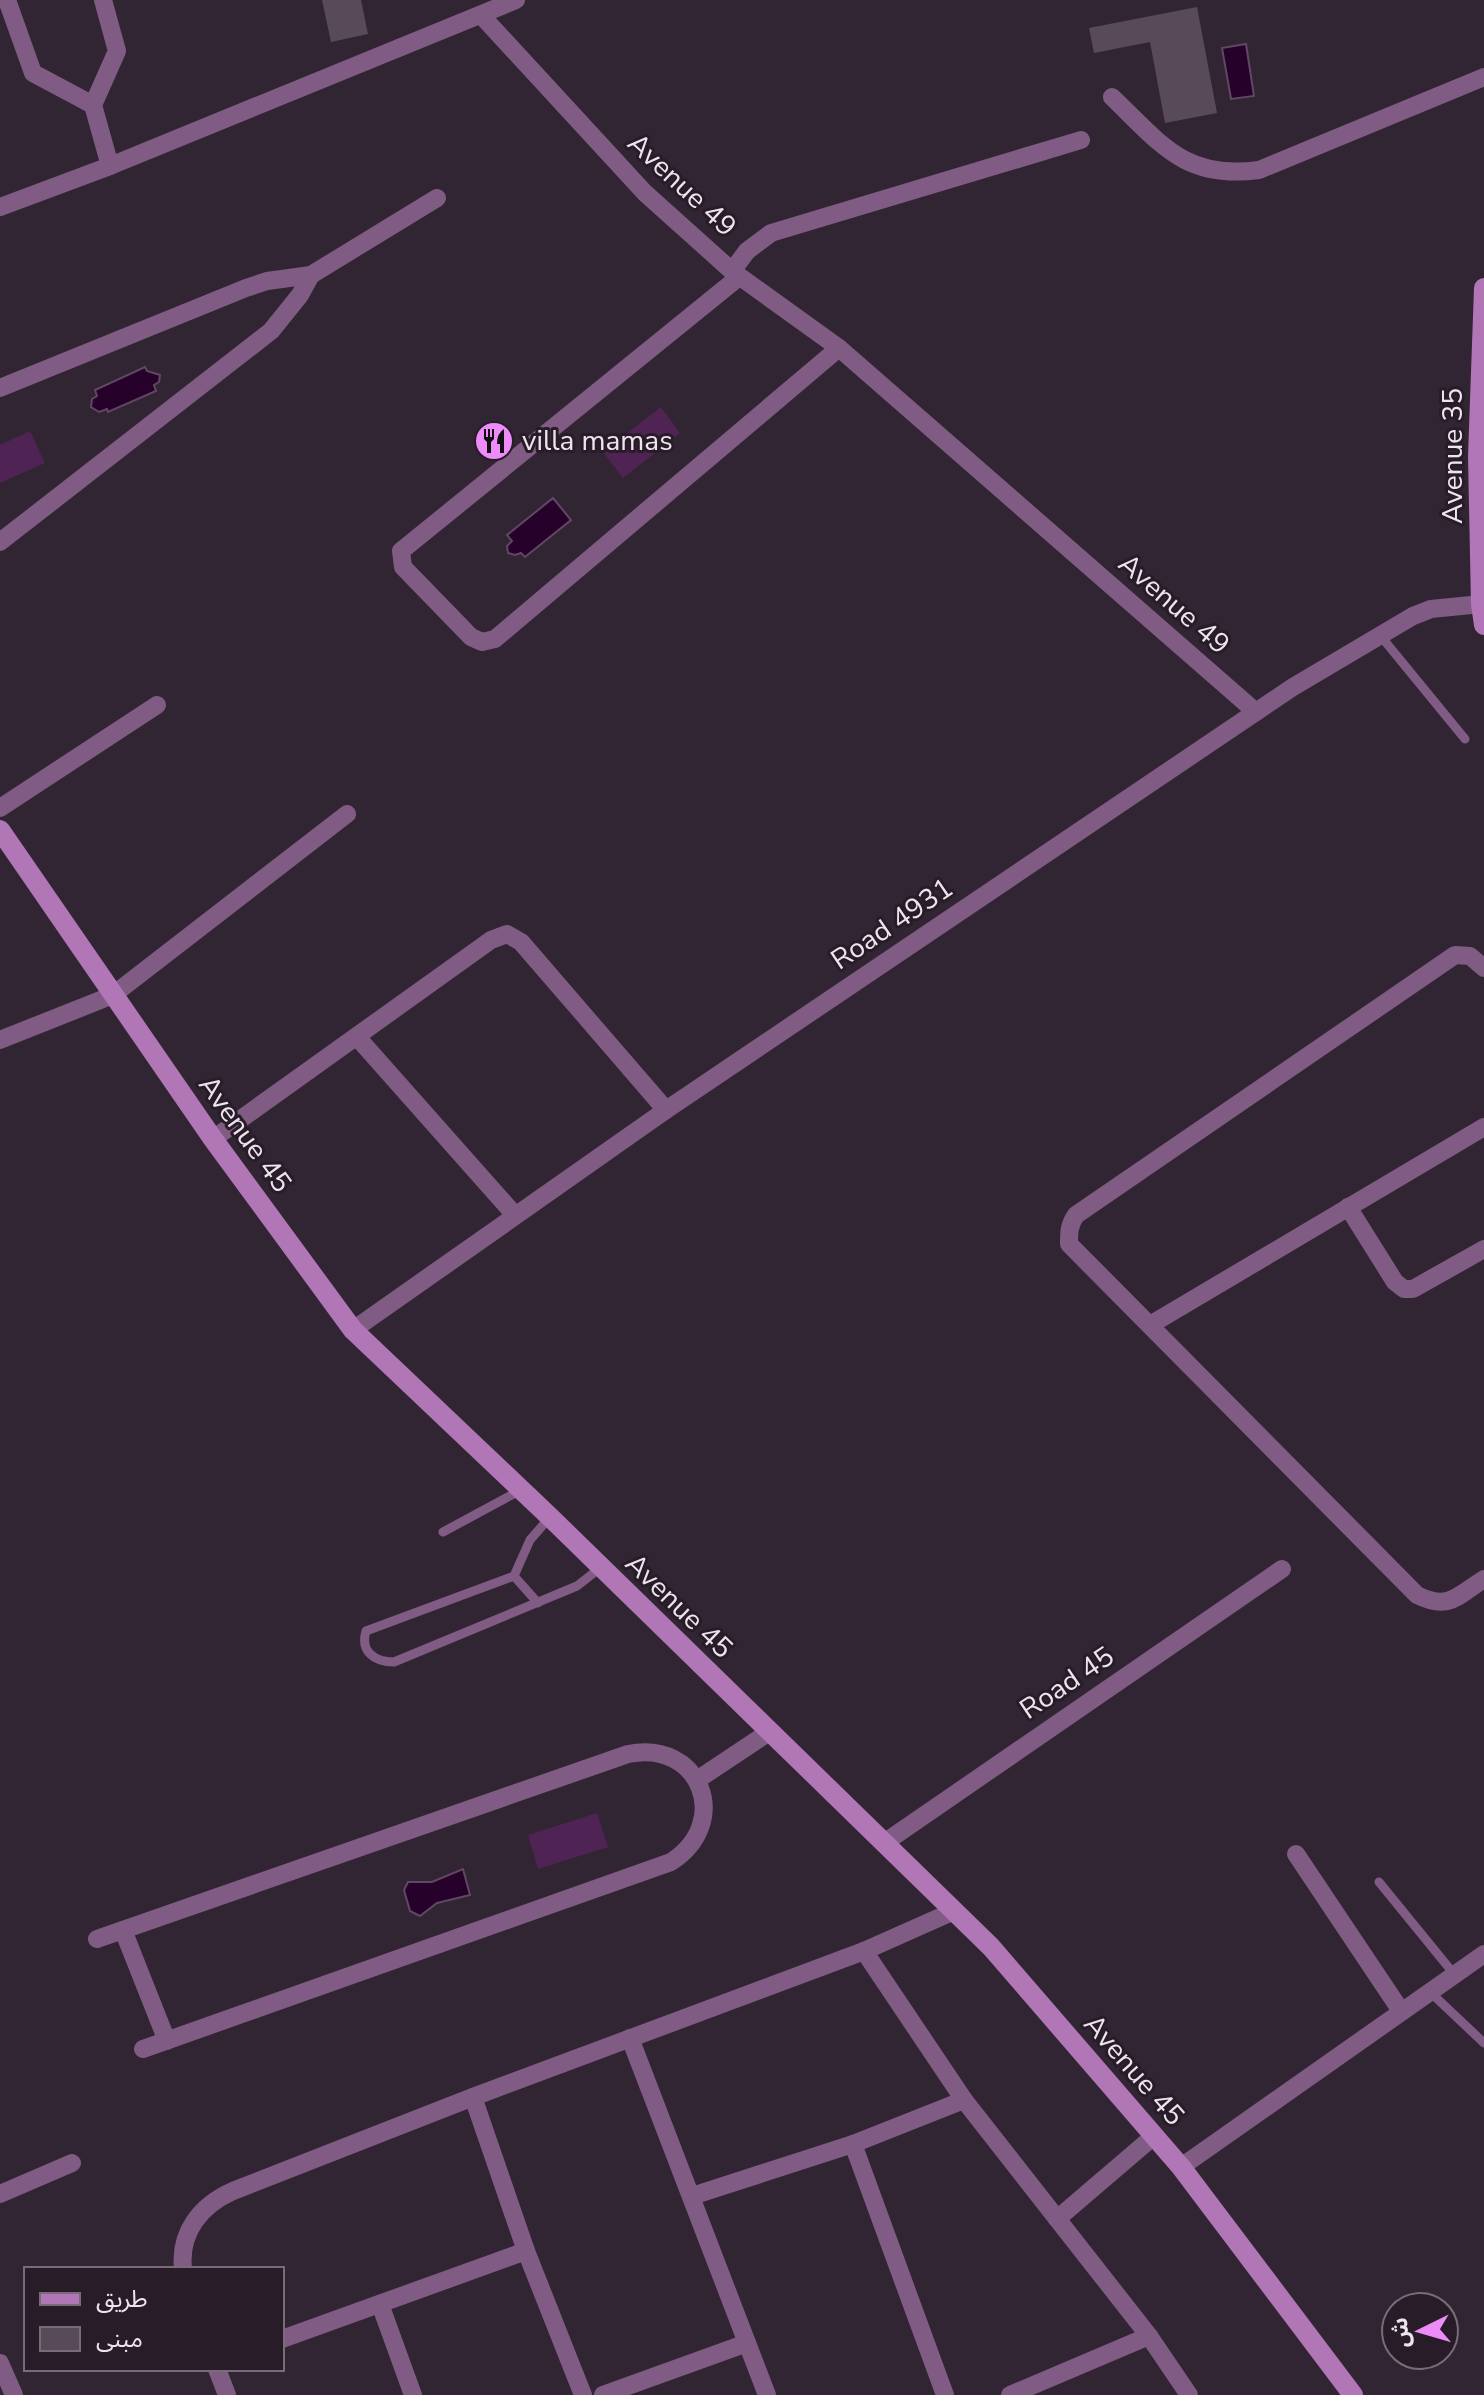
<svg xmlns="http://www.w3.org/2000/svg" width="1484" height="2395" font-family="'Nunito Sans','Noto Sans Arabic',sans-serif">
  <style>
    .green { fill: #4f2354 }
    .water { fill: #26022a; stroke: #624665; stroke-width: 2 }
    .building { fill: #584a59 }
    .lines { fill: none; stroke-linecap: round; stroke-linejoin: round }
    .lane { stroke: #805c84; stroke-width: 9 }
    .street { stroke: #805c84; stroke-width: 18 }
    .secondary { stroke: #b076b6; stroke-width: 20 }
    .labels { text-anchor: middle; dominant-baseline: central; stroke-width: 6; stroke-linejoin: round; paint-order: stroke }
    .street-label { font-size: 28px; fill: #ede5ee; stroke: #281c29 }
    .poi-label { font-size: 28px; fill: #ede5ee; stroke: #281c29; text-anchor: start }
  </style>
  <rect width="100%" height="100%" fill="#322533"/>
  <g class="green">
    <polygon points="661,407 680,433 623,478 603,452"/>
    <polygon points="30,431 45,463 0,483 0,445"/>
    <polygon points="597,1813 608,1847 538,1869 528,1835"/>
  </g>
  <g class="water">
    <polygon points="1246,44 1254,96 1231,99 1222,48"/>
    <polygon points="145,367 147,371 160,375 159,382 154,385 156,391 108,412 107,409 99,412 91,407 92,399 97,396 95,390"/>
    <polygon points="553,498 571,520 525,557 521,553 515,555 508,553 507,546 512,541 507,535"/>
    <polygon points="463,1869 470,1895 437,1903 420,1916 410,1911 404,1890 408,1882 432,1882"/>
  </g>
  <g class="building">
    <polygon points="322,0 361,0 368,34 331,42"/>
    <polygon points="1197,7 1217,113 1165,123 1150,42 1094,53 1089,28"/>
  </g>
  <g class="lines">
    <g class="lane">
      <polyline points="1379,634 1465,739"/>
      <path d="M 550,1517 L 530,1540 L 514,1576 L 366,1631 C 360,1651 374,1662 394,1662 L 577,1586 L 600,1568"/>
      <polyline points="443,1532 521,1490"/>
      <polyline points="514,1576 538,1603"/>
      <polyline points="1379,1882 1454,1974"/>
      <polyline points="1429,1991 1484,2043"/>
    </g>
    <g class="street">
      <polyline points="7,0 33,73 93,105"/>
      <polyline points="103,0 117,51 93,105 110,166"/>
      <polyline points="481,15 645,193 732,271 839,348 1256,712"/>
      <path d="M 1112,97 C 1161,144 1185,180 1259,170 L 1484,77"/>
      <polyline points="0,207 110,166 516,0"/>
      <polyline points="732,271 747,251 771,233 1081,140"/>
      <polyline points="739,277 401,551 403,567 471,637 482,642 495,639 839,348"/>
      <polyline points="0,388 246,288 267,281 311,275 437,198"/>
      <polyline points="0,542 271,331 300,295 311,275"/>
      <polyline points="0,808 157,705"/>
      <path d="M 1484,968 L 1470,956 L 1455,955 L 1076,1215 C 1069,1225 1069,1232 1069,1244 L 1417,1595 C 1449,1611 1457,1596 1484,1579"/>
      <polyline points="357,1037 514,1214"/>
      <polyline points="0,1040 113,995 347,814"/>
      <polyline points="213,1139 491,940 507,934 521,942 666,1110"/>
      <polyline points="1348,1207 1395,1282 1404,1289 1413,1289 1484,1249"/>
      <polyline points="1150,1325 1484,1127"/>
      <polyline points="353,1330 666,1110 1293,687 1413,616 1431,609 1481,604"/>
      <polyline points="697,1780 769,1732"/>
      <polyline points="884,1843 1282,1569"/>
      <polyline points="1296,1854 1401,2011"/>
      <polyline points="123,1930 167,2041"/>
      <path d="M 97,1939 L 628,1754 C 700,1739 733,1822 671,1862 L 143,2049"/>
      <polyline points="864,1951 964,2100 1149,2336 1189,2395"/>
      <polyline points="630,2038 767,2395"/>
      <polyline points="473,2097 526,2251 583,2395"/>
      <polyline points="853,2144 945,2395"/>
      <polyline points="1181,2167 1484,1954"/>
      <polyline points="0,2194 72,2163"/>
      <polyline points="692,2196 853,2144 964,2100"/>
      <polyline points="1057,2219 1154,2136"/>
      <path d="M 183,2269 C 179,2232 201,2205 233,2191 L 473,2097 L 864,1951 L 954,1911"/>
      <polyline points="380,2304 413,2395"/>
      <polyline points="282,2339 526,2251"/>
      <polyline points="0,2363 14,2395"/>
      <polyline points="217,2369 227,2395"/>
      <polyline points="603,2395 747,2343"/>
      <polyline points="1010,2395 1149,2336"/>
    </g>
    <g class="secondary">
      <polyline points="1484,288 1478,456 1481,604 1484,625"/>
      <polyline points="0,830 213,1139 353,1330 550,1517 991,1947 1181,2167 1353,2395"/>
    </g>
  </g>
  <defs>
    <symbol id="restaurant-disc" viewBox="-11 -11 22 22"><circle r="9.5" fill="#ed8cf9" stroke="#281c29"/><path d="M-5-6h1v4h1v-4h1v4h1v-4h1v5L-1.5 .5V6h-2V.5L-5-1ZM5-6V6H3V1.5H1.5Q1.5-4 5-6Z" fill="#111"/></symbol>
  </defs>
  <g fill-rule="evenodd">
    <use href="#restaurant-disc" x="472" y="419" width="44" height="44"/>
  </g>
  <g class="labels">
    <g class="street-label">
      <text transform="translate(682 185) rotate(43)">Avenue 49</text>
      <text transform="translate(1453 456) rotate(-90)">Avenue 35</text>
      <text transform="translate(1174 604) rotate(41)">Avenue 49</text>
      <text transform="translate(892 924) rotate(-34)">Road 4931</text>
      <text transform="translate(245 1134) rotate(54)">Avenue 45</text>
      <text transform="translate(679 1606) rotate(44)">Avenue 45</text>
      <text transform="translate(1067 1683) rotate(-34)">Road 45</text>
      <text transform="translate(1134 2070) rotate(49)">Avenue 45</text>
    </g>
    <g class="poi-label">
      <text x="522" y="441">villa mamas</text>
    </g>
  </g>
  <rect x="24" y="2267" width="260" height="104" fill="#281c29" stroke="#776c78" stroke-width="2"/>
  <rect x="40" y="2293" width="40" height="12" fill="#b076b6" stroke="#776c78" stroke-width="2"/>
  <text x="96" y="2307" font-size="24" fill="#ede5ee">طريق</text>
  <rect x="40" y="2327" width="40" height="24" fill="#584a59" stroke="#776c78" stroke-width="2"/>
  <text x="96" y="2347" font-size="24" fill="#ede5ee">مبنى</text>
  <g transform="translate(1420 2331) rotate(265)"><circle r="38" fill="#281c29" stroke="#776c78" stroke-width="2"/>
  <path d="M0-6L14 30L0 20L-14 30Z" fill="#ed8cf9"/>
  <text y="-12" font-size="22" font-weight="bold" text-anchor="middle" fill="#ede5ee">ش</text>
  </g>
</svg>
